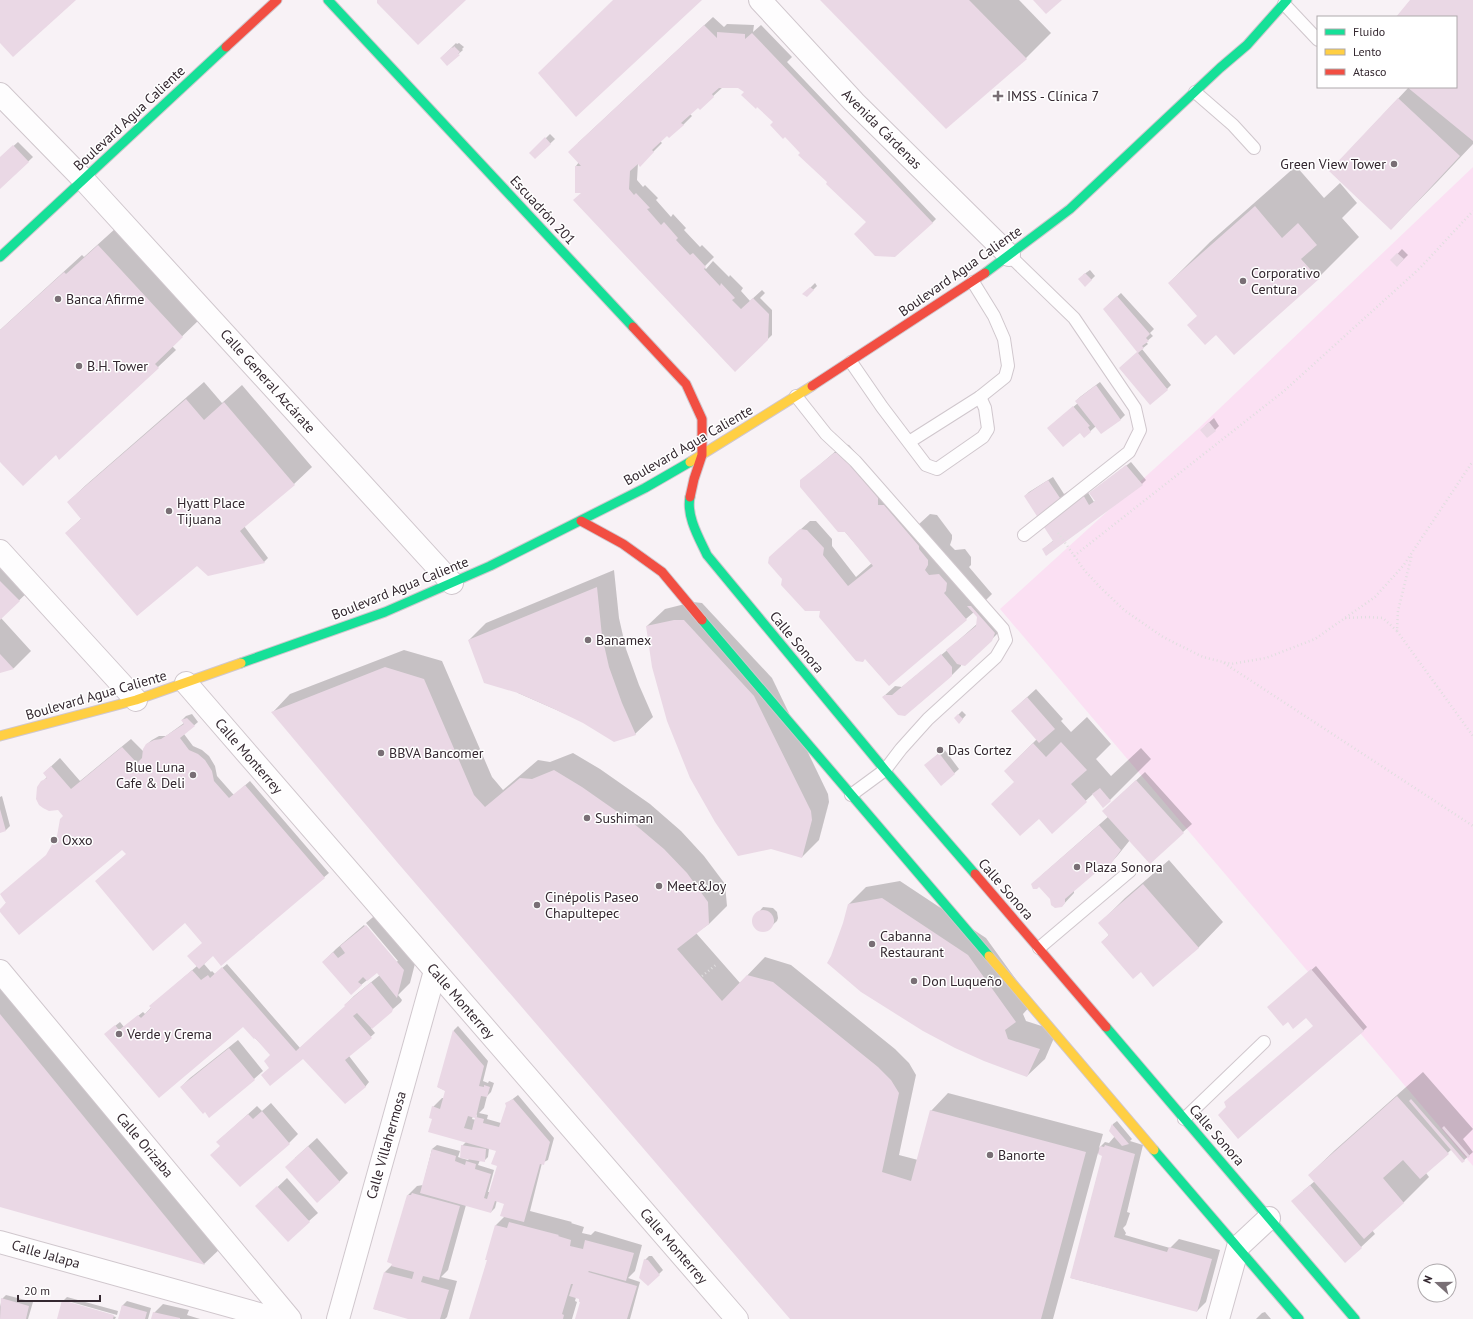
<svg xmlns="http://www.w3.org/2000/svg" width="1473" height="1319" font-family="'PT Sans',sans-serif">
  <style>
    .green { fill: #fbe0f3 }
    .shadow { fill: #0003; fill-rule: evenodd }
    .building { fill: #ead8e5; fill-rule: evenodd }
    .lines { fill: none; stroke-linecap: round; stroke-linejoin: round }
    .lane-casing { stroke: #d0c7cd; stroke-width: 14 }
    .street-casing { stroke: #d0c7cd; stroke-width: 24 }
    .fast-casing { stroke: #d0c7cd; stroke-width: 11 }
    .slow-casing { stroke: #d0c7cd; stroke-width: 11 }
    .jam-casing { stroke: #d0c7cd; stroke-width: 11 }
    .path { stroke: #e0dedf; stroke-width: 2.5; stroke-dasharray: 1 3; stroke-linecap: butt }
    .lane { stroke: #fefdfe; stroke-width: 12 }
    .street { stroke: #fefdfe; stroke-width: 22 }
    .fast { stroke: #16e098; stroke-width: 9 }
    .slow { stroke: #ffcf43; stroke-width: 9 }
    .jam { stroke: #f24e42; stroke-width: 9 }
    .poi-dot { fill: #796f75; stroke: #fff; stroke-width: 1.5 }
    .labels { text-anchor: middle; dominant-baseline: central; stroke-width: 3; stroke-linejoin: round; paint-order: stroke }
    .poi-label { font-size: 14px; fill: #342830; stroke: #fff; text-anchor: start }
    .street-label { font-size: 14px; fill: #342830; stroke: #fff }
  </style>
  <rect width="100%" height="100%" fill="#f8f2f6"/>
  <polygon class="green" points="1473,167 1473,1166 1000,609 1199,428"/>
  <g class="shadow">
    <polygon points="822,0 1019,0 1051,33 1026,58 946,128"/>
    <polygon points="1411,0 1473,0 1473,144 1438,181 1391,229 1330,171 1409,87 1456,87 1456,17 1397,17"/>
    <polygon points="713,17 724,27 727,24 754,25 753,32 761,25 792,57 787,62 936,219 932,223 867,222 746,92 738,87 723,87 700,108 698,106 690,114 692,116 683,125 667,134 660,141 662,143 640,165 638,163 637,180 643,187 645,185 658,198 656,200 671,217 673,214 686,228 684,230 700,247 702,245 714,257 704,267 706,269 713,261 729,277 730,275 743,288 741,291 750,301 762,290 765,293 760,298 772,310 772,335 735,371 582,192 576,166 579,162 578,143"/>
    <polygon points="456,43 457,44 459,43 464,47 462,49 463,50 447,64 441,58"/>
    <polygon points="550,134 555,139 535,158 531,153"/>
    <polygon points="18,142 33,157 0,188 0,158"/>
    <polygon points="1296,166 1324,198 1340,183 1357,203 1342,218 1359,237 1318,278 1234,353 1169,283 1210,242"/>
    <polygon points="116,228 200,319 172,346 176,350 158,367 59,458 56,454 0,460 0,330 82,255 84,257"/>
    <polygon points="1402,249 1408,255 1397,266 1392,260"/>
    <polygon points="1090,270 1095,276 1091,280 1083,275"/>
    <polygon points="815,283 817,286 807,296 804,294"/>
    <polygon points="1121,293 1154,329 1150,333 1153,336 1146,342 1148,344 1142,349 1171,385 1167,389 1120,368 1138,352 1108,305"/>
    <polygon points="204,382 222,403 242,385 312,467 294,484 244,526 268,558 264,562 209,575 199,566 66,533 82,518 68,502 86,485"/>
    <polygon points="1100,382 1125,415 1121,419 1101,433 1096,426 1084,437 1080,432 1053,424 1078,403 1076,401 1080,397"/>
    <polygon points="1214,418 1219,426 1215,430 1205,426"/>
    <polygon points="844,444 849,445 918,525 930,514 937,515 952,535 952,539 950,545 955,550 965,549 971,557 971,565 969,567 992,594 984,602 1000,631 991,640 961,664 961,666 952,675 905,715 883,697 895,686 902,687 951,647 977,624 978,617 974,612 889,685 865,658 821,610 783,578 780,548 810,521 816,521 832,539 832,546 856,577 872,563 801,481"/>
    <polygon points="1131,462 1146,480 1142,484 1043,549 1054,540 1025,496 1029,492 1053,477 1064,494 1082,483 1094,502 1096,501 1090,493"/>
    <polygon points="0,546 37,583 1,618 31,651 14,668 0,672"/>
    <polygon points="614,570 619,618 626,649 639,685 653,717 635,734 584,722 518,693 469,640 486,623"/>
    <polygon points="693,602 702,603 772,678 828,794 829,802 819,840 802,857 647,626 665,609"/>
    <polygon points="404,650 442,661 492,777 503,790 538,760 550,762 573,753 600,769 650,804 681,831 704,856 725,884 727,906 709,924 696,933 740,983 765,957 791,965 895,1049 909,1063 916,1075 899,1155 918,1160 931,1111 948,1093 1103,1134 1099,1148 1105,1142 1109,1143 1115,1136 1111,1131 1113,1124 1117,1121 1132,1139 1130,1141 1143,1145 1127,1212 1130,1213 1126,1225 1123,1228 1126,1233 1125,1235 1170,1248 1179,1239 1220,1250 1206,1302 1197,1311 1071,1278 1103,1155 1098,1153 1053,1319 792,1319 273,712 290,694"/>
    <polygon points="1036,689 1063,719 1061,721 1071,732 1087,717 1111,744 1096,759 1111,776 1141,748 1151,759 1110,800 1093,794 1052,832 1015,781 1005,771 1037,739 1012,711"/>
    <polygon points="962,711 966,715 959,723 955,718"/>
    <polygon points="192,714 198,722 184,734 193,746 202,750 209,756 215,766 217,776 232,793 234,795 250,781 329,873 221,964 213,955 204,964 211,972 212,971 215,974 227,964 300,1048 346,1006 345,1005 354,996 380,975 377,972 361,985 323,962 336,949 364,925 396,962 398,961 366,923 379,912 417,956 410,983 398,995 402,1000 401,1002 371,1028 375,1033 349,1056 369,1082 365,1087 303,1057 270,1067 272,1055 243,1026 159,1097 110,1030 120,1022 124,1027 143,1012 145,1014 160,998 197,966 203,943 122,848 0,910 46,857 58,836 64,815 42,782 47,777 44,773 60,758 80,781 131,739 144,752 147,744 152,740 159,736 166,736 184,723 182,720 186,716"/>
    <polygon points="944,749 959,769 942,784 930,761"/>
    <polygon points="1145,772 1192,824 1183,832 1130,840 1118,855 1109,865 1099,869 1074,890 1074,893 1062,906 1042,875 1109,816 1113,802"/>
    <polygon points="2,796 10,826 6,830 0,832 0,797"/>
    <polygon points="1169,860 1223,922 1198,948 1141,971 1102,942 1109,935 1100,923 1125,898"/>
    <polygon points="900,881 986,938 1033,1003 1023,1014 1026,1021 1057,1031 1045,1059 1027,1076 844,923 849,904 866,887"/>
    <polygon points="763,907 773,908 777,912 778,918 777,921 767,930 760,931 755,926 753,919"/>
    <polygon points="1316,966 1367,1027 1363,1031 1314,1026 1306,1017 1273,1003"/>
    <polygon points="0,975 222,1247 204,1264 0,1206"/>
    <path d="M 458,1026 L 488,1061 L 483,1081 L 488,1083 L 489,1081 L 494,1083 L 491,1092 L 487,1096 L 484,1108 L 479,1113 L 488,1115 L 487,1119 L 501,1123 L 507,1106 L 506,1104 L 518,1095 L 554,1138 L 548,1160 L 542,1163 L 530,1211 L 572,1222 L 571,1223 L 584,1227 L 582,1233 L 591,1235 L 595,1231 L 642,1245 L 635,1271 L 628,1278 L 640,1282 L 630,1319 L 576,1319 L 583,1295 L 576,1297 L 575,1301 L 577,1302 L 572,1319 L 470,1319 L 488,1259 L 496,1225 L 505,1216 L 505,1203 L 497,1200 L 495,1208 L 491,1212 L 466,1205 L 448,1270 L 441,1277 L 457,1281 L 447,1317 L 445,1319 L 412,1319 L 374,1309 L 385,1272 L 394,1263 L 408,1195 L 417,1186 L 423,1185 L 432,1149 L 437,1145 L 460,1151 L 458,1157 L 461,1158 L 462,1146 L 466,1142 L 433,1119 L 433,1107 L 442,1098 L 444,1098 L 446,1091 L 438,1087 L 454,1030 ZM 477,1114 L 476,1120 L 472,1119 L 473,1116 L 475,1117 ZM 489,1148 L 497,1150 L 498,1165 L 490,1192 L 488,1192 L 494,1170 L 478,1165 L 480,1160 L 484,1161 L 488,1157 ZM 462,1157 L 470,1158 L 468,1160 L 461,1158 Z"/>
    <polygon points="238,1040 263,1071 254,1079 181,1087 190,1078"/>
    <polygon points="1423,1072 1473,1129 1463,1139 1473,1152 1463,1161 1452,1149 1426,1173 1429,1177 1404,1202 1372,1230 1375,1234 1345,1262 1303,1191 1315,1181 1309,1175 1335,1150"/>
    <polygon points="271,1103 298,1134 289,1143 221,1145 217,1142 257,1106 262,1111"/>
    <polygon points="317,1138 348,1173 339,1182 295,1158"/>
    <polygon points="287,1178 318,1213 309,1221 266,1198"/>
    <polygon points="649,1256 652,1256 663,1270 648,1285 645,1260"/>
    <polygon points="6,1295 33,1302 28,1319 0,1319 0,1307 2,1299"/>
    <polygon points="67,1297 118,1311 117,1315 64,1300 64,1302 116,1317 115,1319 58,1319 63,1301"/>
    <polygon points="127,1301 151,1308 148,1319 119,1319 122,1306"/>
    <polygon points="163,1304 189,1310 187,1315 200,1319 152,1319 154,1313"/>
    <polygon points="1265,1312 1271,1319 1256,1319 1262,1313"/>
  </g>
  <g class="building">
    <polygon points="0,0 76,0 13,57 0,43"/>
    <polygon points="377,0 466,0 418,45 377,3"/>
    <polygon points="613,0 702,0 576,117 538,73"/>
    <polygon points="820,0 969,0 1027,59 946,129"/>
    <polygon points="1033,0 1062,0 1046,14"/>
    <polygon points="1410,0 1473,0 1473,141 1407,87 1456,87 1456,17 1396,17"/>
    <polygon points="704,25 717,38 717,32 745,34 745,39 752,33 933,223 895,257 875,256 854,234 866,222 826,184 827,182 798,155 800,153 785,137 783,139 770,125 773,122 757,107 756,109 741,95 744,92 738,88 719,88 712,94 714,97 700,110 698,108 681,123 684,125 669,138 667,136 652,150 654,152 640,167 638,164 630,171 629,189 634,195 636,193 650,208 647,209 661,225 664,222 678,238 676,240 690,255 693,253 706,267 704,269 720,286 721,283 735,298 732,300 741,309 753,298 769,314 768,340 735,372 573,200 581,193 575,193 575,166 581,166 568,152"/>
    <polygon points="454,46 460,52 458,54 460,55 447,66 440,58 452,47 453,48"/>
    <polygon points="1398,98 1460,156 1391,230 1329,171"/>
    <polygon points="545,137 551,144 535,159 529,153"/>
    <polygon points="13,145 29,162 0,189 0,157"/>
    <polygon points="1255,206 1282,238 1298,223 1317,245 1301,259 1319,279 1234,355 1216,335 1205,345 1187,325 1197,316 1168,283"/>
    <polygon points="98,245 183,337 155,364 159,368 59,460 56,455 23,486 0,462 0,330 64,272 66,274"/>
    <polygon points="1397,253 1404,259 1397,267 1390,260"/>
    <polygon points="1085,273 1092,280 1085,287 1078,279"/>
    <polygon points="810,287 814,290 807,297 802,294"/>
    <polygon points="1117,296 1150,334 1146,338 1149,341 1142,346 1144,348 1138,353 1168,390 1150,405 1119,368 1137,352 1103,309"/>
    <polygon points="1096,385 1121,420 1101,434 1075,401"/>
    <polygon points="186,399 204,420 224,402 295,485 240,531 265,563 208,576 197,566 137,616 65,533 81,519 67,502"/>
    <polygon points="1073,406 1090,426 1088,427 1091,432 1084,438 1080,433 1063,447 1047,428"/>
    <polygon points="1209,422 1216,431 1207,438 1200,430"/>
    <polygon points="834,453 840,453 878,498 878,505 884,505 919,546 919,549 928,560 928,565 925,570 929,575 939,574 947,583 946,591 944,593 967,620 889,686 865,659 863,662 856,661 819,617 820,611 805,611 781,585 782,579 768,563 769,557 800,529 807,530 824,548 823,555 848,586 873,566 845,532 838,532 800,487 800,480"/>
    <polygon points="1126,465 1143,485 1046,556 1042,549 1053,541 1024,496 1048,480 1060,498 1078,486 1089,505 1095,501 1089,493"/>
    <polygon points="0,581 20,601 0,620"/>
    <polygon points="597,587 602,636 609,667 622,703 636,735 614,742 583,723 552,708 518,693 484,683 468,640"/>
    <polygon points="967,606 971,606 995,633 992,641 965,666 957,664 946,650 976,626 977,617"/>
    <polygon points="674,620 684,620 754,696 811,811 812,820 802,858 771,849 738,856 715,822 690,778 667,721 652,667 646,626"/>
    <polygon points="0,654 14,669 0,673"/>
    <polygon points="941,654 952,667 952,676 905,716 898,715 882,697 885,695 892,695"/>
    <polygon points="385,667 424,679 474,795 485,807 520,778 532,779 554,770 582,787 632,822 664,849 687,873 708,902 709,924 677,949 722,1001 747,975 773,982 878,1067 891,1080 899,1093 882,1172 911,1181 930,1110 1086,1152 1041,1319 790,1319 397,862 271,712"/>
    <polygon points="1027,697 1055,729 1039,743 1011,711"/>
    <polygon points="958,714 963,719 959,724 954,718"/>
    <polygon points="187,718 195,726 180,738 189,750 198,754 205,760 212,771 214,781 229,798 245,785 325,878 221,966 213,956 199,969 187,956 202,943 185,923 153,951 95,881 126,854 122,850 19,935 0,912 0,909 6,903 0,894 46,855 57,836 60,819 63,816 58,810 49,811 43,808 39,805 36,799 37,787 41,781 47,778 43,773 51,766 71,789 122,747 137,763 142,758 143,749 146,744 154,740 161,739 184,724 181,720"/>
    <polygon points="1061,742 1087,770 1071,784 1087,802 1052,834 1039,819 1020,836 991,804 1014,782 1004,771 1033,743 1046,757"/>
    <polygon points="939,753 955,774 941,786 924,765"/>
    <polygon points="1136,780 1184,833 1150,864 1102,811"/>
    <polygon points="1100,788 1111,801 1103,808 1092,794"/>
    <polygon points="0,809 6,831 0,833"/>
    <polygon points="1099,825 1121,850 1110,865 1100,869 1065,899 1065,903 1062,907 1055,908 1051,905 1050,899 1039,887 1037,889 1033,889 1031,884"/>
    <polygon points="1143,884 1199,948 1153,987 1141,972 1133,979 1101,942 1109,935 1098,923"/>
    <polygon points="882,898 968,955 1016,1022 1005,1030 1008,1039 1040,1049 1027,1077 984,1061 955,1048 923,1031 861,992 827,963 831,956 843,923 848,904"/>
    <circle cx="763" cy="921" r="11"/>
    <polygon points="366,925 404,970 397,998 377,973 367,981 363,977 358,982 362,985 351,995 322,962 333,952 338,958 345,953 340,946"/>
    <polygon points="222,967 296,1051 345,1006 344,1005 371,982 393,1009 392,1012 372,1029 357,1013 353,1016 372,1038 345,1060 366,1087 345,1104 303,1059 270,1086 261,1075 269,1068 264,1061 270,1055 255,1038 254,1039 243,1027 159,1098 104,1034 115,1025 119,1030 138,1015 141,1018 151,1008 149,1006 192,970 201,980 208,975 210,978"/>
    <polygon points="1311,969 1364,1031 1238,1139 1218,1115 1226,1107 1224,1102 1313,1026 1306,1018 1293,1029 1288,1022 1283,1026 1267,1007"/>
    <polygon points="0,1014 205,1265 0,1207"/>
    <path d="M 453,1030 L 484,1066 L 479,1086 L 484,1087 L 484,1085 L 490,1087 L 487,1097 L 481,1096 L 476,1117 L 484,1119 L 483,1123 L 499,1127 L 506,1106 L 505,1103 L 513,1099 L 550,1142 L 544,1165 L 540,1164 L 524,1222 L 500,1216 L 504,1204 L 495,1201 L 491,1213 L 420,1193 L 432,1149 L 456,1156 L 455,1161 L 465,1165 L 466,1161 L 476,1164 L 475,1169 L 491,1174 L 484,1198 L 487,1199 L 497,1166 L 491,1164 L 496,1151 L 428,1132 L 432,1119 L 429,1118 L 432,1106 L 440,1109 L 445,1091 L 437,1087 ZM 468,1116 L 475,1118 L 472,1130 L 464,1128 Z"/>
    <polygon points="229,1048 255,1080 209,1118 205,1112 203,1114 180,1087"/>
    <polygon points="1397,1096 1449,1154 1420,1179 1403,1160 1383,1178 1404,1203 1364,1239 1308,1175"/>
    <polygon points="1411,1099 1465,1161 1462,1163 1409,1101"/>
    <polygon points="262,1111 290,1144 240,1187 210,1155 220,1146 216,1142 248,1114 253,1119"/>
    <polygon points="1112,1124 1129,1144 1122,1146 1109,1131"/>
    <polygon points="1444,1126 1470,1156 1468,1158 1442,1128"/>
    <polygon points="461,1145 486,1149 485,1162 460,1158"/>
    <polygon points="1105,1145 1135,1154 1114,1237 1167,1252 1169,1247 1212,1259 1197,1312 1070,1278 1102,1156 1098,1154 1100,1146 1104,1147"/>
    <polygon points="308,1146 340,1182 317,1203 285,1167"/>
    <polygon points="1310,1185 1362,1248 1345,1263 1291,1201"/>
    <polygon points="277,1186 310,1222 288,1242 255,1206"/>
    <polygon points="412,1193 460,1206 439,1280 423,1276 421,1282 449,1290 440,1319 408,1319 373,1309 384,1272 412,1279 414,1272 391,1266 392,1264 387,1262 407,1195 411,1195"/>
    <polygon points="509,1222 559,1235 558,1236 571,1240 570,1246 583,1249 585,1240 634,1253 626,1281 589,1271 588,1272 637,1286 627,1319 575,1319 580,1302 579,1302 579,1299 569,1296 573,1284 571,1284 562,1314 564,1315 563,1319 469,1319 487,1260 485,1260 495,1225 507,1228"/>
    <polygon points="644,1259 648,1260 660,1275 648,1286 639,1278"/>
    <polygon points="1,1298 29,1306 26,1319 0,1319"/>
    <polygon points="62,1300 114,1315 113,1319 57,1319"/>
    <polygon points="122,1305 147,1312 145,1319 118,1319"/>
    <polygon points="153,1312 180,1318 180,1319 151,1319"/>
  </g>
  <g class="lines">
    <defs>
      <g id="lane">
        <polyline points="1284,4 1318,40"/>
        <polyline points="1195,92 1233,125 1254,148"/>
        <polyline points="1009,255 1074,318 1135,408 1140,430 1129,452 1024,535"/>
        <polyline points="973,282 994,316 1004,339 1008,366 1005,377 980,397"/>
        <polyline points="851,362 882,407 926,465 937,469 983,437 988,429 985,408 980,397 909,442"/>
        <polyline points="796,396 826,434 855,461 1003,629 1006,640 996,657 928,719 901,749 885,770 851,795"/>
        <polyline points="1039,948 1130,871"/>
        <polyline points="1184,1119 1264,1042"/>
      </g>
      <g id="street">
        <polyline points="760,0 854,102 1009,255"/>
        <polyline points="0,94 83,179 452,583"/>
        <polyline points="0,551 136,700"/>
        <polyline points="186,683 737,1319"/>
        <polyline points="0,971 290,1319"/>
        <polyline points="0,1242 277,1319"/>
        <polyline points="338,1319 435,971"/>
        <polyline points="1218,1319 1238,1247 1269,1218"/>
      </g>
      <g id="fast">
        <polyline points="328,0 633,327"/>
        <polyline points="0,257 226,47"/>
        <polyline points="985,273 1070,209 1220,68 1247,45 1287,0"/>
        <path d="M 690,497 C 686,516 699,538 707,555 L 885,770 L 975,874"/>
        <polyline points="702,620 989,956"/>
        <polyline points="241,663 385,612 490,566 645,488 690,462"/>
        <polyline points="1106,1027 1355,1319"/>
        <polyline points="1154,1150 1299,1319"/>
      </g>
      <g id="slow">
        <polyline points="690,462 812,386"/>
        <polyline points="0,736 136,700 241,663"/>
        <polyline points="989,956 1154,1150"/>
      </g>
      <g id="jam">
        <polyline points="226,47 277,0"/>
        <polyline points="633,327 686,384 702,419 702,455 694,479 690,497"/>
        <polyline points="812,386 985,273"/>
        <polyline points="581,521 623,544 662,572 702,620"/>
        <polyline points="975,874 1106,1027"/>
      </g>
    </defs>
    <use href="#lane" class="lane-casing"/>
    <use href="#street" class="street-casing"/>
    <use href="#fast" class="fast-casing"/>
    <use href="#slow" class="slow-casing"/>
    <use href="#jam" class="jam-casing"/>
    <g class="path">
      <polyline points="1058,533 1085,571 1101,588 1124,610 1163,637 1203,657 1231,664 1266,658 1315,639 1375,597 1403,566 1473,461"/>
      <polyline points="1074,556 1284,391 1420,268 1473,211"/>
      <polyline points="1345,618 1368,617 1383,618 1397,631 1398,611 1412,554"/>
      <polyline points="1397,631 1473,736"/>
      <polyline points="1224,663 1473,826"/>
      <polyline points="702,976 717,964"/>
    </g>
    <use href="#lane" class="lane"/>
    <use href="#street" class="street"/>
    <use href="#fast" class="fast"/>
    <use href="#slow" class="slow"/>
    <use href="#jam" class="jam"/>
  </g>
  <g class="poi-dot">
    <path d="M996 90h4v4h4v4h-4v4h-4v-4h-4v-4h4z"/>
    <circle cx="1394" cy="164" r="4"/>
    <circle cx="1243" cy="281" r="4"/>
    <circle cx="58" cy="299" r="4"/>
    <circle cx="79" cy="366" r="4"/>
    <circle cx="169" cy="511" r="4"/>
    <circle cx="588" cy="640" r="4"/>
    <circle cx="940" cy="750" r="4"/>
    <circle cx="381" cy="753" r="4"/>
    <circle cx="193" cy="775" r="4"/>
    <circle cx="587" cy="818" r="4"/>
    <circle cx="54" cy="840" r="4"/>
    <circle cx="1077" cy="867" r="4"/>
    <circle cx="659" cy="886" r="4"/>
    <circle cx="537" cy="905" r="4"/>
    <circle cx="872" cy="944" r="4"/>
    <circle cx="914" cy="981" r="4"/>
    <circle cx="119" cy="1034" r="4"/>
    <circle cx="990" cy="1155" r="4"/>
  </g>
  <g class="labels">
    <g class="poi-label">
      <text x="1007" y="96">IMSS - Clínica 7</text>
      <text x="1386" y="164" text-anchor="end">Green View Tower</text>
      <text x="1251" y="273">Corporativo<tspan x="1251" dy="16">Centura</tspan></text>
      <text x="66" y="299">Banca Afirme</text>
      <text x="87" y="366">B.H. Tower</text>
      <text x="177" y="503">Hyatt Place<tspan x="177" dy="16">Tijuana</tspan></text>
      <text x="596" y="640">Banamex</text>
      <text x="948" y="750">Das Cortez</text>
      <text x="389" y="753">BBVA Bancomer</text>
      <text x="185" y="767" text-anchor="end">Blue Luna<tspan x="185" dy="16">Cafe &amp; Deli</tspan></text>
      <text x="595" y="818">Sushiman</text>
      <text x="62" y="840">Oxxo</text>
      <text x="1085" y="867">Plaza Sonora</text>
      <text x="667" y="886">Meet&amp;Joy</text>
      <text x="545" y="897">Cinépolis Paseo<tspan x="545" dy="16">Chapultepec</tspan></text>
      <text x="880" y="936">Cabanna<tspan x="880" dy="16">Restaurant</tspan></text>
      <text x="922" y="981">Don Luqueño</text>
      <text x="127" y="1034">Verde y Crema</text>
      <text x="998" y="1155">Banorte</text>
    </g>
    <g class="street-label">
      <text transform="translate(129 118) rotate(-43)">Boulevard Agua Caliente</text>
      <text transform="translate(882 129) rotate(45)">Avenida Cárdenas</text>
      <text transform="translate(543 210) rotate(47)">Escuadrón 201</text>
      <text transform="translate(960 271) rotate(-35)">Boulevard Agua Caliente</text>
      <text transform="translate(268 381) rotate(48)">Calle General Azcárate</text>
      <text transform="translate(688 445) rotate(-30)">Boulevard Agua Caliente</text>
      <text transform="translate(400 588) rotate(-22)">Boulevard Agua Caliente</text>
      <text transform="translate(797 642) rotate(50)">Calle Sonora</text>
      <text transform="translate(96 695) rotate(-16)">Boulevard Agua Caliente</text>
      <text transform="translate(249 756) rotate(49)">Calle Monterrey</text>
      <text transform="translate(1006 889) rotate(49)">Calle Sonora</text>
      <text transform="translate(461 1001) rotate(49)">Calle Monterrey</text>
      <text transform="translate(1217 1135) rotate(49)">Calle Sonora</text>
      <text transform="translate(145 1145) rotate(50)">Calle Orizaba</text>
      <text transform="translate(386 1145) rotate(-74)">Calle Villahermosa</text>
      <text transform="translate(674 1246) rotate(49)">Calle Monterrey</text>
      <text transform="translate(46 1254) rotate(16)">Calle Jalapa</text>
    </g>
  </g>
  <rect x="1317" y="16" width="140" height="72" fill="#ffffff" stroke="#aea9ac"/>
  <rect x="1325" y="29" width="20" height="6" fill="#16e098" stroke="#aea9ac"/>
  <text x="1353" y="36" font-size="12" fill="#342830">Fluido</text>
  <rect x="1325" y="49" width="20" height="6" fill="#ffcf43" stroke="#aea9ac"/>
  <text x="1353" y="56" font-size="12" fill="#342830">Lento</text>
  <rect x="1325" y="69" width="20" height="6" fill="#f24e42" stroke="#aea9ac"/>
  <text x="1353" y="76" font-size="12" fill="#342830">Atasco</text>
  <g transform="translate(1437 1283) rotate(291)"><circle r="19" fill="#ffffff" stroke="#aea9ac"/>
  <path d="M0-3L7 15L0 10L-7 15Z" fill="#796f75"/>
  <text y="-6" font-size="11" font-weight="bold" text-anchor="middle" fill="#342830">N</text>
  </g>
  <path d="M18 1295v6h82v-6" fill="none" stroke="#342830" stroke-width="2"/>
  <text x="24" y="1295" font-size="12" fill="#342830" stroke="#ffffff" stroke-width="3" paint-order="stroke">20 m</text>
</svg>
